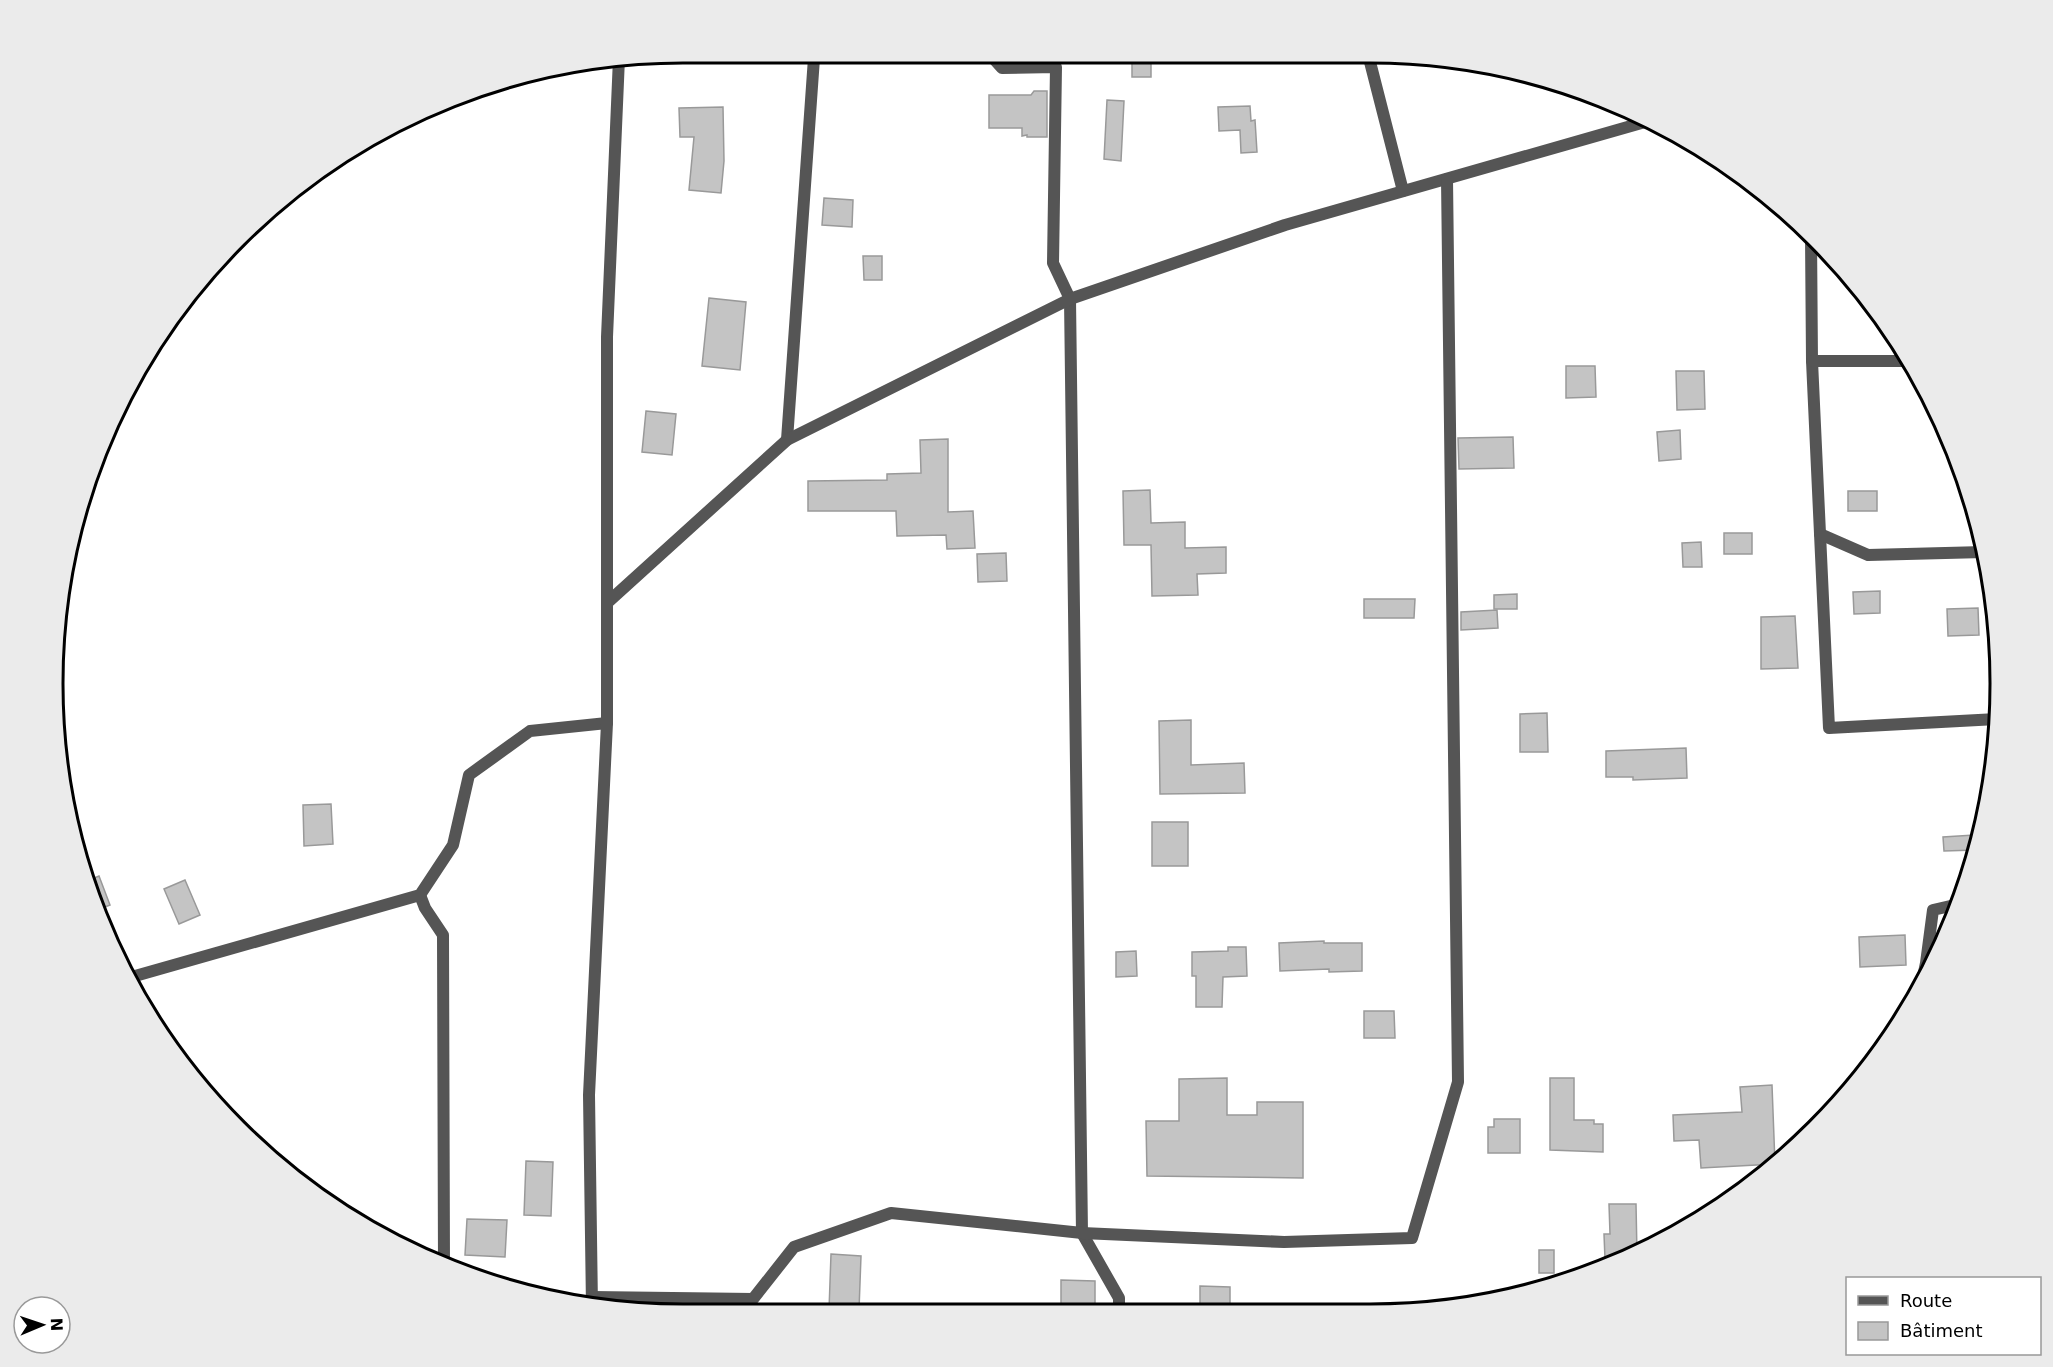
<svg xmlns="http://www.w3.org/2000/svg" width="2053" height="1367" font-family="'DejaVu Sans',sans-serif">
  <style>
    .building { fill: #c4c4c4; stroke: #999; stroke-width: 1.5 }
    .lines { fill: none; stroke-linecap: round; stroke-linejoin: round }
    .minor { stroke: #555; stroke-width: 12 }
    .tertiary { stroke: #555; stroke-width: 12 }
    .rim { fill: none; stroke: #000; stroke-width: 3 }
  </style>
  <rect width="100%" height="100%" fill="#fff"/>
  <g class="building">
    <rect x="1132" y="58" width="19" height="19"/>
    <polygon points="1034,91 1047,91 1047,137 1027,137 1027,135 1022,136 1022,128 989,128 989,95 1031,95"/>
    <polygon points="1107,100 1124,101 1121,161 1104,159"/>
    <polygon points="1250,106 1251,121 1255,120 1257,152 1241,153 1240,130 1219,131 1218,107"/>
    <polygon points="723,107 724,161 721,193 689,190 694,137 680,137 679,108"/>
    <polygon points="824,198 853,200 852,227 822,225"/>
    <polygon points="863,256 882,256 882,280 864,280"/>
    <polygon points="709,298 746,302 740,370 702,366"/>
    <polygon points="1566,366 1595,366 1596,397 1566,398"/>
    <polygon points="1676,371 1704,371 1705,409 1677,410"/>
    <polygon points="646,411 676,414 672,455 642,452"/>
    <polygon points="1680,430 1681,459 1659,461 1657,432"/>
    <polygon points="1513,437 1514,468 1459,469 1458,438"/>
    <polygon points="948,439 948,512 973,511 975,548 947,549 946,535 897,536 896,511 808,511 808,481 887,480 887,474 921,473 920,440"/>
    <polygon points="1150,490 1151,523 1185,522 1185,548 1226,547 1226,573 1197,574 1198,595 1152,596 1151,545 1124,545 1123,491"/>
    <rect x="1848" y="491" width="29" height="20"/>
    <rect x="1724" y="533" width="28" height="21"/>
    <polygon points="1701,542 1702,567 1683,567 1682,543"/>
    <polygon points="1006,553 1007,581 978,582 977,554"/>
    <polygon points="1880,591 1880,613 1854,614 1853,592"/>
    <polygon points="1517,594 1517,609 1494,609 1494,595"/>
    <polygon points="1364,599 1415,599 1414,618 1364,618"/>
    <polygon points="1978,608 1979,635 1948,636 1947,609"/>
    <polygon points="1497,610 1498,628 1461,630 1461,612"/>
    <polygon points="1795,616 1798,668 1761,669 1761,617"/>
    <polygon points="1547,713 1548,752 1520,752 1520,714"/>
    <polygon points="1191,720 1191,765 1244,763 1245,793 1160,794 1159,721"/>
    <polygon points="1686,748 1687,778 1633,780 1633,777 1606,777 1606,751"/>
    <polygon points="331,804 333,844 304,846 303,805"/>
    <rect x="1152" y="822" width="36" height="44"/>
    <polygon points="1974,835 1975,850 1944,851 1943,837"/>
    <polygon points="99,876 110,905 97,910 85,882"/>
    <polygon points="185,880 200,915 179,924 164,889"/>
    <polygon points="1905,935 1906,965 1860,967 1859,937"/>
    <polygon points="1324,941 1324,943 1362,943 1362,971 1329,972 1329,969 1280,971 1279,943"/>
    <polygon points="1228,947 1246,947 1247,976 1223,977 1222,1007 1196,1007 1196,976 1192,976 1192,952 1228,951"/>
    <polygon points="1136,951 1137,976 1116,977 1116,952"/>
    <polygon points="1364,1011 1394,1011 1395,1038 1364,1038"/>
    <polygon points="1227,1078 1227,1115 1257,1115 1257,1102 1303,1102 1303,1178 1147,1176 1146,1121 1179,1121 1179,1079"/>
    <polygon points="1550,1078 1574,1078 1574,1120 1594,1120 1594,1124 1603,1124 1603,1152 1550,1150"/>
    <polygon points="1772,1085 1775,1164 1701,1168 1699,1140 1674,1141 1673,1115 1742,1112 1740,1087"/>
    <polygon points="1494,1119 1520,1119 1520,1153 1488,1153 1488,1127 1494,1127"/>
    <polygon points="526,1161 553,1162 551,1216 524,1215"/>
    <polygon points="1609,1204 1636,1204 1637,1254 1612,1263 1612,1259 1605,1259 1604,1234 1610,1234"/>
    <polygon points="467,1219 507,1220 505,1257 465,1255"/>
    <rect x="1539" y="1250" width="15" height="23"/>
    <polygon points="831,1254 861,1256 859,1310 829,1310"/>
    <polygon points="1061,1280 1095,1281 1095,1312 1072,1311 1072,1305 1061,1306"/>
    <polygon points="1200,1286 1230,1287 1230,1305 1223,1305 1223,1312 1200,1312"/>
  </g>
  <g class="lines">
    <g class="minor">
      <polyline points="993,58 1002,68 1056,67 1053,263 1070,299 1082,1233 1119,1298 1119,1312"/>
      <polyline points="1369,58 1403,191"/>
      <polyline points="1811,236 1812,361 1829,728 1997,719"/>
      <polyline points="1812,361 1909,361"/>
      <polyline points="787,440 814,58"/>
      <polyline points="1820,534 1868,555 1984,552"/>
      <polyline points="607,603 787,440 1070,299 1285,225 1652,120"/>
      <polyline points="420,895 425,908 443,935 444,1266"/>
      <polyline points="128,978 420,895 453,845 469,775 530,731 607,723"/>
      <polyline points="1920,991 1926,963 1933,910 1959,904"/>
      <polyline points="592,1297 753,1299 794,1247 891,1213 1082,1233 1284,1242 1412,1238 1458,1082 1447,179"/>
    </g>
    <polyline class="tertiary" points="592,1307 589,1095 607,723 607,337 619,58"/>
  </g>
  <path d="M0 0H2053V1367H0ZM683 63H1370A620 620 0 0 1 1990 683V684A620 620 0 0 1 1370 1304H683A620 620 0 0 1 63 684V683A620 620 0 0 1 683 63Z" fill="#ebebeb" fill-rule="evenodd"/>
  <path class="rim" d="M683 63H1370A620 620 0 0 1 1990 683V684A620 620 0 0 1 1370 1304H683A620 620 0 0 1 63 684V683A620 620 0 0 1 683 63Z"/>
  <rect x="1846" y="1277" width="195" height="78" fill="#ffffff" stroke="#999999" stroke-width="1.5"/>
  <rect x="1858" y="1296" width="30" height="9" fill="#555555" stroke="#999999" stroke-width="1.5"/>
  <text x="1900" y="1307" font-size="18" fill="#000000">Route</text>
  <rect x="1858" y="1322" width="30" height="18" fill="#c4c4c4" stroke="#999999" stroke-width="1.5"/>
  <text x="1900" y="1337" font-size="18" fill="#000000">Bâtiment</text>
  <g transform="translate(42 1325) rotate(88)"><circle r="28" fill="#ffffff" stroke="#999999" stroke-width="1.5"/>
  <path d="M0-4.5L10 22L0 15L-10 22Z" fill="#000000"/>
  <text y="-9" font-size="16" font-weight="bold" text-anchor="middle" fill="#000000">N</text>
  </g>
</svg>
